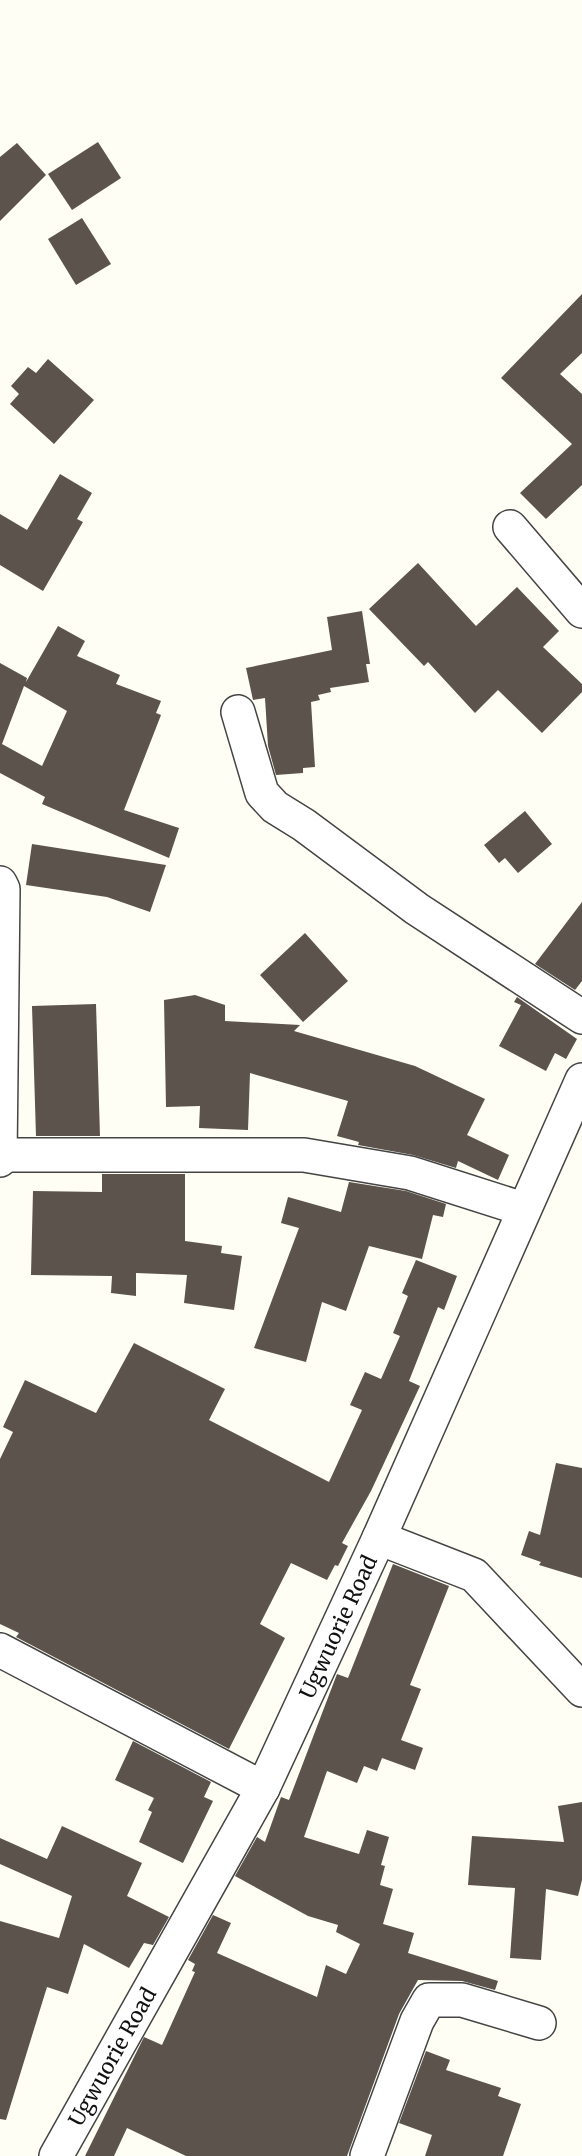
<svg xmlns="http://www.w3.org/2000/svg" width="582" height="2156" font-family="Merriweather,serif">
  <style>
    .building { fill: #5b534c; fill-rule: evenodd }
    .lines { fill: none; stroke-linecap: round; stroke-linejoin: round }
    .minor-casing { stroke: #444; stroke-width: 36 }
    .tertiary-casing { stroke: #444; stroke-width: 36 }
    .minor { stroke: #fff; stroke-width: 33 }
    .tertiary { stroke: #fff; stroke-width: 33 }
    .labels { text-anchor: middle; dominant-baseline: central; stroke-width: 6; stroke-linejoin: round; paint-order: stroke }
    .street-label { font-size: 21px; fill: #111; stroke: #fff }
  </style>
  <rect width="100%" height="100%" fill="#fffef4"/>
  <g class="building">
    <polygon points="98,142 121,178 72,210 48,174"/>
    <polygon points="17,143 46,175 0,221 0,157"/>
    <polygon points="82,218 111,264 76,285 48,239"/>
    <polygon points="582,294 582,353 560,374 582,394 582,485 546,519 520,493 572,444 501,378"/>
    <polygon points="48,359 94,400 54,444 10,404 19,394 11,386 28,367 36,373"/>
    <polygon points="60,474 92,493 77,519 83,522 43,591 0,565 0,514 27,530"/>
    <polygon points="418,563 476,626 517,587 559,631 543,647 582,684 582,692 542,733 498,690 475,713 428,662 424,666 369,609"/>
    <polygon points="362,611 370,664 366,664 369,682 330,688 331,692 318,695 320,700 311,702 315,767 303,768 303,773 276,775 268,746 265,698 253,700 246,668 332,650 327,617"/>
    <path d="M 58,626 L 85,641 L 77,656 L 120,675 L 116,684 L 161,701 L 156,713 L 161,715 L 124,810 L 179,828 L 169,858 L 42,804 L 45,797 L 0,773 L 0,663 L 27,678 L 26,682 ZM 24,686 L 67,711 L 42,766 L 2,744 Z"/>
    <polygon points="525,811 552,844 518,873 505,858 499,863 484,845"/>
    <polygon points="32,844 166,865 150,912 107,897 26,885"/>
    <polygon points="582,902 582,981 575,990 535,964"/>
    <polygon points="305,933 348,981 303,1022 260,975"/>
    <polygon points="195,995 225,1005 225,1021 300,1025 294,1031 415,1066 485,1099 467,1135 509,1155 498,1180 458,1161 456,1168 413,1155 358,1145 359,1142 337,1136 348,1101 250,1073 248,1130 199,1128 200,1106 166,1107 164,1000"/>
    <polygon points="517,997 577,1039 566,1059 555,1053 546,1071 499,1046 521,1005 514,1002"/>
    <polygon points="96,1004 100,1136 36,1136 32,1006"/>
    <polygon points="102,1174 185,1174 185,1241 222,1246 221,1253 242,1256 234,1310 184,1303 187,1275 136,1273 136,1296 111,1293 112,1276 31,1275 33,1191 102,1192"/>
    <polygon points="349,1182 406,1191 446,1204 443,1217 433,1215 422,1259 369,1246 346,1311 322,1302 306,1362 254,1348 299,1228 281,1223 288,1197 341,1212"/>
    <polygon points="416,1260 457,1276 444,1310 438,1307 409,1381 420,1386 371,1491 342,1543 348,1546 338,1566 335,1565 327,1580 291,1563 260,1624 285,1638 229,1749 16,1637 19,1633 0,1624 0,1459 13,1432 3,1427 25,1380 96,1413 134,1343 225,1389 209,1420 329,1482 362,1410 350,1405 365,1372 381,1379 400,1336 393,1333 408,1296 402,1293"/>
    <polygon points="556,1463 582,1468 582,1578 539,1565 541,1562 521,1555 529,1531 540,1535"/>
    <polygon points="393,1564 449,1586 410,1685 421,1689 401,1740 423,1748 415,1770 382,1758 377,1771 364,1766 357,1783 327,1771 304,1837 359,1854 367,1830 389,1837 381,1865 385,1866 380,1885 393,1889 383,1924 414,1933 408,1953 498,1981 495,1990 462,1981 418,1980 399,2014 347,2156 186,2156 127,2128 114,2156 85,2156 144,2037 162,2045 195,1972 192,1971 195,1964 188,1960 213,1915 231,1923 217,1953 280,1981 317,1997 326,1965 346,1974 360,1944 336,1932 338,1925 308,1916 235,1876 257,1837 265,1842 281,1797 289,1800 337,1674 348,1678"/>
    <polygon points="133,1741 211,1782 204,1797 213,1801 183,1863 139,1842 152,1812 148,1810 154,1798 115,1780"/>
    <polygon points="582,1802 582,1880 578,1896 546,1889 541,1960 510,1958 515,1888 468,1885 472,1836 564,1842 558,1806"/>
    <polygon points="62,1826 142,1863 127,1896 169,1917 153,1945 144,1943 129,1968 84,1944 68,1994 47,1987 6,2120 0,2119 0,1921 59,1938 72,1896 0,1864 0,1838 47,1859"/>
    <polygon points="426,2051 450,2060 446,2070 501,2088 498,2096 521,2104 503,2156 425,2156 432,2135 399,2123"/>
  </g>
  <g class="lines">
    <defs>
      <g id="minor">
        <polyline points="510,527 582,611"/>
        <polyline points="238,712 262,793 275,807 304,825 417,909 582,1017"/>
        <polyline points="0,883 3,889 0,1160"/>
        <polyline points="1,1155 304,1155 410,1173 523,1209"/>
        <polyline points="379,1538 474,1575 582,1690"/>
        <polyline points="0,1650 263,1788"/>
        <polyline points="367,2156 417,2021 429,2000 462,2000 539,2023"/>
      </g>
      <g id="tertiary">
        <path id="s1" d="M 56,2156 L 263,1788 L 379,1538 L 582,1080"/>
      </g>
    </defs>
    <use href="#minor" class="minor-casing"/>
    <use href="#tertiary" class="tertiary-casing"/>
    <use href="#minor" class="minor"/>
    <use href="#tertiary" class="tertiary"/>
  </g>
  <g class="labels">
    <g class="street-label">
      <text stroke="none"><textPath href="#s1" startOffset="600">Ugwuorie Road</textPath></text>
      <text stroke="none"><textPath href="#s1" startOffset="114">Ugwuorie Road</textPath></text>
    </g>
  </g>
</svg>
